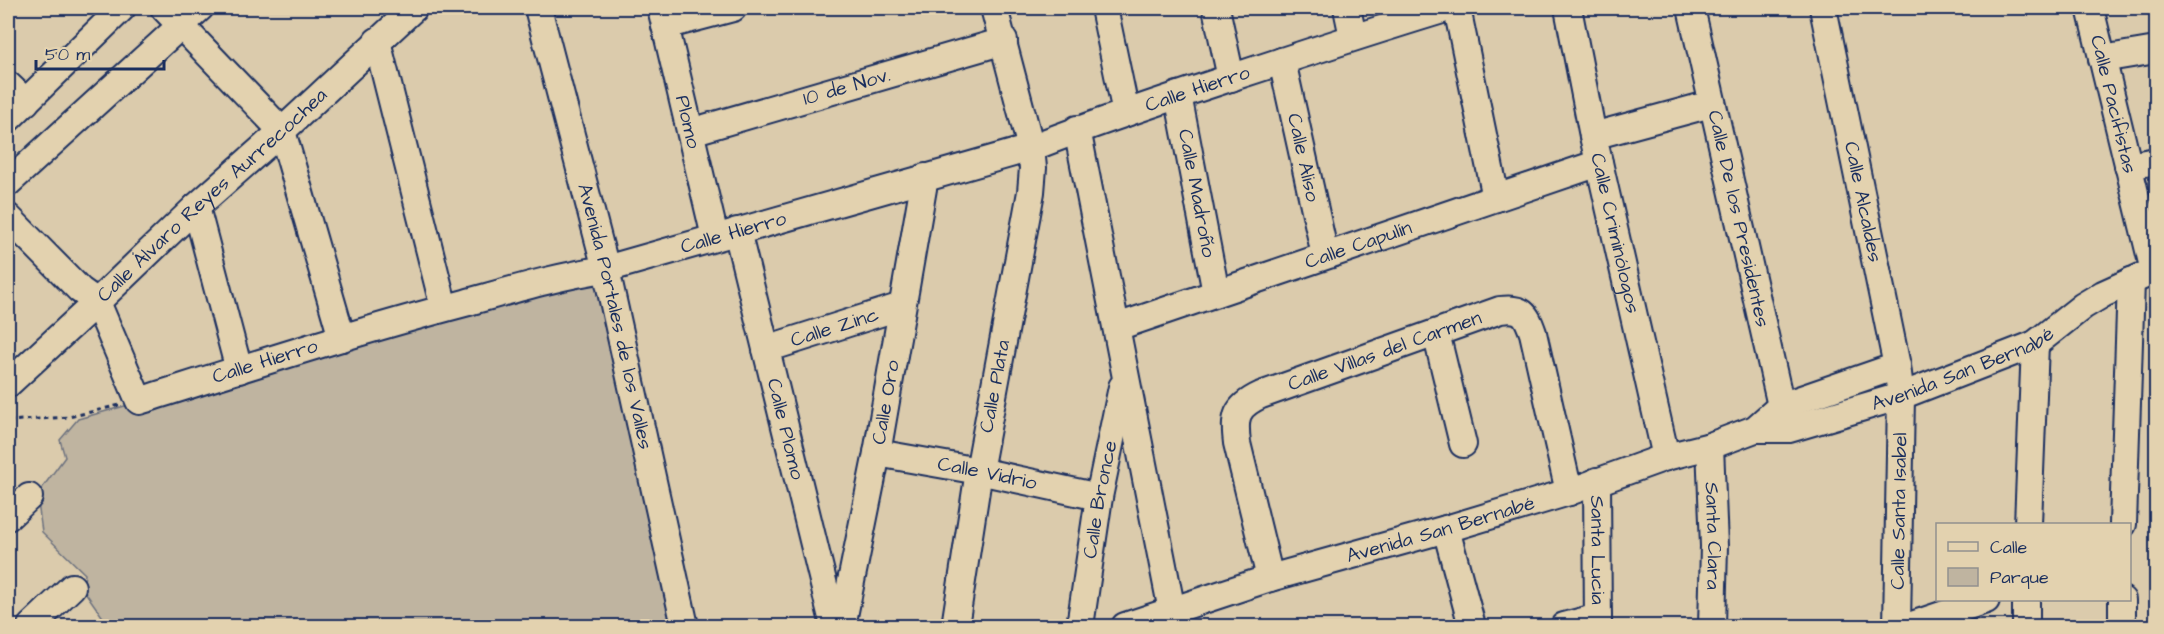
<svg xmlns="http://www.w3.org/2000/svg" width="2164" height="634" font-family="'Architects Daughter',sans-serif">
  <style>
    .green { fill: #bfb4a0; stroke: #6d727f; stroke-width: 1.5 }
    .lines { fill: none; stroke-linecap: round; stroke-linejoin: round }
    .minor-casing { stroke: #1b2f5e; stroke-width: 30 }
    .path { stroke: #1b2f5e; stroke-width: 3; stroke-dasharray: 4.5 4.5; stroke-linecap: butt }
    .minor { stroke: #e3d2af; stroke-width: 26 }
    .labels { text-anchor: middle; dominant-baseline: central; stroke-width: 6; stroke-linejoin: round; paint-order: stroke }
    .street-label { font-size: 20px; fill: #1b2f5e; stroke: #e3d2af }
  </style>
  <rect width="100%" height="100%" fill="#dbcbac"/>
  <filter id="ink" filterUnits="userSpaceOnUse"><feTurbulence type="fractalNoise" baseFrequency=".0167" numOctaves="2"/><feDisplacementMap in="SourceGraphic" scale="12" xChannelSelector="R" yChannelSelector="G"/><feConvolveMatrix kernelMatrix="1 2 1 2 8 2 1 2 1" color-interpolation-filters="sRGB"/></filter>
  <g filter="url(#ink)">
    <polygon class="green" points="596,281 671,626 98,626 104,619 83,589 85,574 42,532 37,495 65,457 60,440 78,419 536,292"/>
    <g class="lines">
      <defs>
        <g id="minor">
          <polyline points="164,8 282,131 342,338"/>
          <path id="s1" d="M 538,8 L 606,269 L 685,626"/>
          <path id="s2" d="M 661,8 L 715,237"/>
          <polyline points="1104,8 1126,113"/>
          <polyline points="1216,8 1231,78"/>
          <polyline points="1347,8 1353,37"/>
          <polyline points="1457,8 1496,198"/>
          <path id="s3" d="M 1568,8 L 1593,136 L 1666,457"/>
          <path id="s4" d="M 1691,8 L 1781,406 L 1786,422"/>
          <path id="s5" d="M 1823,8 L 1897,366 L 1901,396 L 1897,626"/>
          <path id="s6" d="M 2090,8 L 2154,271"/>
          <polyline points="665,26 733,8"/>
          <polyline points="377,41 444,308"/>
          <polyline points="2102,59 2156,50"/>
          <path id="s7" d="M 1282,61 L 1325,255"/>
          <polyline points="8,85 26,102"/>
          <path id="s8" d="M 1178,95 L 1216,293"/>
          <polyline points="8,119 122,8"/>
          <polyline points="1077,129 1172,611"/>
          <path id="s9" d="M 691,132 L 1004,41"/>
          <polyline points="1593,136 1711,104"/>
          <polyline points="2128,166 2156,161"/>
          <polyline points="8,183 200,8"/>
          <polyline points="196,207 239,370"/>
          <path id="s10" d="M 8,217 L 80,290 L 97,302 L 139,401 C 247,367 355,332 465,303 C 512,290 558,276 606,269 L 1031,148 C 1096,122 1164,100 1230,78 C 1303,54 1376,30 1449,8"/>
          <path id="s11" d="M 737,231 L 834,626"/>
          <path id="s12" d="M 1117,327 L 1599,163"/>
          <polyline points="1436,333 1463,444"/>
          <path id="s13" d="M 766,349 L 902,306"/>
          <path id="s14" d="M 8,384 L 97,302 L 196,207 L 282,131 L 414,8"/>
          <path id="s15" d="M 1755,429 L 1789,429 L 1901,396 L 2035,344 L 2083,306 L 2103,294 L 2156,270"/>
          <path id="s16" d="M 1710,446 L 1714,546 L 1712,626"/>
          <path id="s17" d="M 877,453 L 979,471 L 1099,497"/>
          <path id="s18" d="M 1597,481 L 1598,626"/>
          <polyline points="8,517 29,497"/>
          <polyline points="2028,524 2035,344"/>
          <polyline points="2123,524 2131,281"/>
          <polyline points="1446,529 1472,626"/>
          <path id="s19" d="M 1270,578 L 1237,443 C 1234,417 1235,407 1261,395 L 1500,310 C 1522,307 1526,313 1533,333 L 1569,492"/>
          <polyline points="2026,600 2026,626"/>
          <polyline points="31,626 72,587"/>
          <path id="s20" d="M 842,626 L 877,453 L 925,177"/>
          <path id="s21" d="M 955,626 L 979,471 L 1031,192 L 1033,168 L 1031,148 L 994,8"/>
          <path id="s22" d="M 1080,626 L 1099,497 L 1122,387"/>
          <path id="s23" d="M 1125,626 L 1270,578 L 1446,529 L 1569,492 L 1666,457 L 1710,446 L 1755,429 L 1781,406 L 1897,366"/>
          <polyline points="1564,626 1598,617"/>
          <polyline points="1909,626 1986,600"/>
          <polyline points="2122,626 2122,600"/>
        </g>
      </defs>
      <use href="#minor" class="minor-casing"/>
      <polyline class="path" points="8,421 69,417 120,405"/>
      <use href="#minor" class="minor"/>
    </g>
  </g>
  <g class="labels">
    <g class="street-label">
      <text stroke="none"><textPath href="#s9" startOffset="162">10 de Nov.</textPath></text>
      <text stroke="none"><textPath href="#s10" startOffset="1335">Calle Hierro</textPath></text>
      <text stroke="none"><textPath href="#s6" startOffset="99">Calle Pacifistas</textPath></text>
      <text stroke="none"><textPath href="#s2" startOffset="117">Plomo</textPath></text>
      <text stroke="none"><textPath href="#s7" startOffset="99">Calle Aliso</textPath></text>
      <text stroke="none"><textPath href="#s8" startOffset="100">Calle Madroño</textPath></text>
      <text stroke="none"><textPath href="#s14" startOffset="278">Calle Álvaro Reyes Aurrecochea</textPath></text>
      <text stroke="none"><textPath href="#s5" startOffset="198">Calle Alcaldes</textPath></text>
      <text stroke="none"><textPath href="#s4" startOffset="216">Calle De los Presidentes</textPath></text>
      <text stroke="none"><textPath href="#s10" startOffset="849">Calle Hierro</textPath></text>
      <text stroke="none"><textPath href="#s3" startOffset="230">Calle Criminólogos</textPath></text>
      <text stroke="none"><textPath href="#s12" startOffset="255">Calle Capulín</textPath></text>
      <text stroke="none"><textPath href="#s1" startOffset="318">Avenida Portales de los Valles</textPath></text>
      <text stroke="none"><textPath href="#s13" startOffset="72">Calle Zinc</textPath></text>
      <text stroke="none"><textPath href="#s19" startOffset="330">Calle Villas del Carmen</textPath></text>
      <text stroke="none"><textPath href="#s10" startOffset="363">Calle Hierro</textPath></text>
      <text stroke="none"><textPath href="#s15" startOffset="218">Avenida San Bernabé</textPath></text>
      <text stroke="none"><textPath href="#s21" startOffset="243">Calle Plata</textPath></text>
      <text stroke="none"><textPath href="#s20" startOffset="228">Calle Oro</textPath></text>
      <text stroke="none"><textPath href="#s11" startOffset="204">Calle Plomo</textPath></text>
      <text stroke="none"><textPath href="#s17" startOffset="112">Calle Vidrio</textPath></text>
      <text stroke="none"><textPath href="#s22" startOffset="128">Calle Bronce</textPath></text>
      <text transform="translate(1899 511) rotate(-89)">Calle Santa Isabel</text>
      <text stroke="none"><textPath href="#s23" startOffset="330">Avenida San Bernabé</textPath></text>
      <text stroke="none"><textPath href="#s16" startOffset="90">Santa Clara</textPath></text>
      <text stroke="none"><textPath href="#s18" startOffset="69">Santa Lucia</textPath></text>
    </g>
  </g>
  <rect width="2164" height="634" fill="none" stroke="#e3d2af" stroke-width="30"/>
  <rect x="15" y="15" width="2134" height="604" fill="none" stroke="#1b2f5e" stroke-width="2" filter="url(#ink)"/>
  <rect x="1936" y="523" width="195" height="78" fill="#e3d2af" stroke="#93918f" stroke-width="1.5"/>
  <rect x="1948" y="542" width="30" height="9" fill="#e3d2af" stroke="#93918f" stroke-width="1.5"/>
  <text x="1990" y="553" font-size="18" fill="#1b2f5e">Calle</text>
  <rect x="1948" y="568" width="30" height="18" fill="#bfb4a0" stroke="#93918f" stroke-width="1.5"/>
  <text x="1990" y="583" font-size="18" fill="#1b2f5e">Parque</text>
  <path d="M36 60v9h128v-9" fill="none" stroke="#1b2f5e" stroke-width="3"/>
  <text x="45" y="60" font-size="18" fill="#1b2f5e" stroke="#e3d2af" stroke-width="4.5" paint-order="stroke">50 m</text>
</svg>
